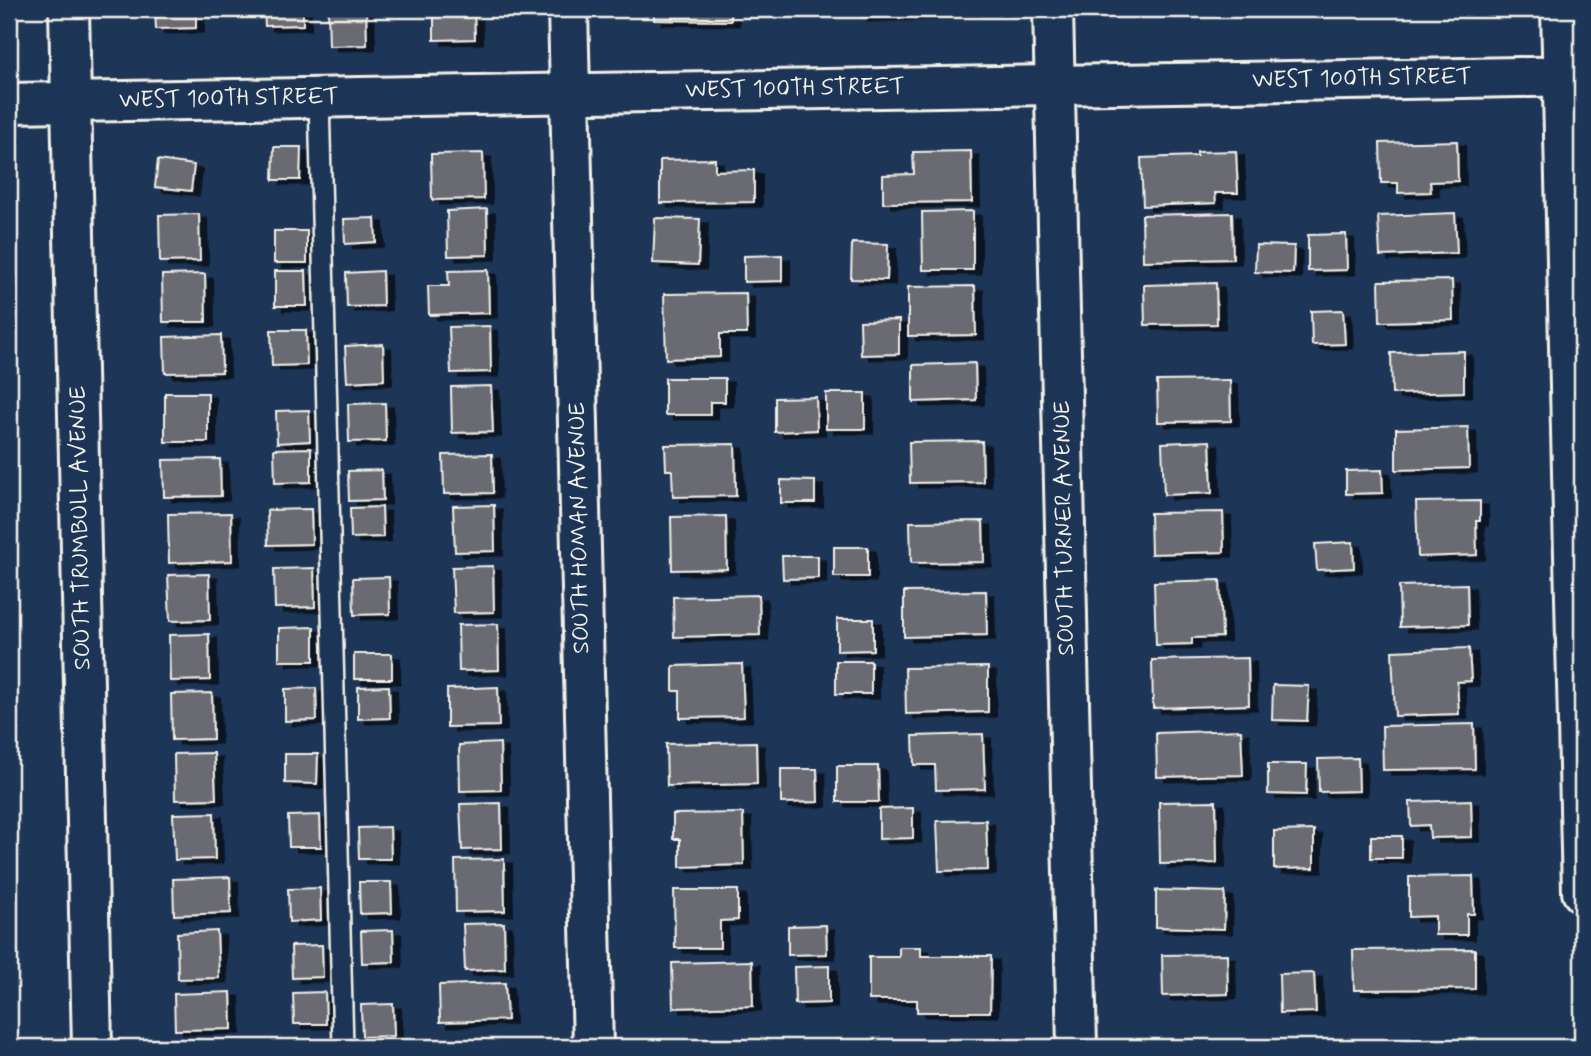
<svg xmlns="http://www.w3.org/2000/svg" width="1591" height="1056" font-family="Mynerve,sans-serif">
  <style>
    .building { fill: #696b72; stroke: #f4f1e8; stroke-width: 2; filter: url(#shadow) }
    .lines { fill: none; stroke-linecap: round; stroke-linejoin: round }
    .service-casing { stroke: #f4f1e8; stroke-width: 24 }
    .minor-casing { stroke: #f4f1e8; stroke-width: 44 }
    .service { stroke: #1d3557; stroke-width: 19 }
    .minor { stroke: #1d3557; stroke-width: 38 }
    .labels { text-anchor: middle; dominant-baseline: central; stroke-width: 6; stroke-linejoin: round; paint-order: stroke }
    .street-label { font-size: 23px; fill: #f4f1e8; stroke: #1d3557 }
  </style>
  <defs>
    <filter id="shadow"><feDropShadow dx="8" dy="4.5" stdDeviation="0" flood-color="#0009"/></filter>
  </defs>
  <rect width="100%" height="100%" fill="#1d3557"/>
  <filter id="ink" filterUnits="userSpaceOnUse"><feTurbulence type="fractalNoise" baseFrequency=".0143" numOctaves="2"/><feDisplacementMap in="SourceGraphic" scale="14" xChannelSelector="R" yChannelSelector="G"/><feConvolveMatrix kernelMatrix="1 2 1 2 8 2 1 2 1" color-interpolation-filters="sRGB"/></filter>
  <g filter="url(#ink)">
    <g class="building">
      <polygon points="155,9 196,9 196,28 156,29"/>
      <polygon points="264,9 303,9 303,25 265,26"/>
      <polygon points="328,9 366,9 367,45 329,46"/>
      <polygon points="434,9 474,9 475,39 434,40"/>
      <polygon points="654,9 731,9 731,21 654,20"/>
      <polygon points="860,9 971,9 971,13 860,17"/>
      <polygon points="1132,9 1209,9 1209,11 1132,12"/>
      <polygon points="1457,141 1458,181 1430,182 1431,192 1398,193 1398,183 1381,183 1380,143"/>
      <polygon points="274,147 301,147 300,180 273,180"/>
      <polygon points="971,151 972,202 883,203 883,175 914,174 913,152"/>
      <polygon points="1236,151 1238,193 1215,193 1216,203 1143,206 1141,158 1197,156 1197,152"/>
      <polygon points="483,153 484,199 432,200 431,154"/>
      <polygon points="715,159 715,171 754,170 754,202 660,203 660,160"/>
      <polygon points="158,160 194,165 191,191 155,187"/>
      <polygon points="487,209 488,255 448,256 447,211"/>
      <polygon points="973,211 973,270 923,270 922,212"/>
      <polygon points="1232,213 1233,259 1143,261 1142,215"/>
      <polygon points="1455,213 1457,253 1380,256 1378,216"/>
      <polygon points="199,214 200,261 160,262 159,215"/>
      <polygon points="375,218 376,242 345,244 344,219"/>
      <polygon points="655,218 700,219 698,265 653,263"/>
      <rect x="274" y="231" width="33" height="32"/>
      <polygon points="1346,234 1347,270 1308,271 1308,235"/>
      <polygon points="852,243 888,244 887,280 851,279"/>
      <polygon points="1256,245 1294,246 1293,273 1255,272"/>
      <polygon points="782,255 782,281 744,282 744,256"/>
      <polygon points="488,270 489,313 429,315 428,286 449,286 448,271"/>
      <polygon points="275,271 306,271 307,306 275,306"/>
      <polygon points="382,271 383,306 347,307 346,273"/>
      <polygon points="205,274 206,322 163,322 162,275"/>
      <polygon points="1452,280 1453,320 1380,322 1379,281"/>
      <polygon points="1216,283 1217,324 1145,325 1144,285"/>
      <polygon points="975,286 976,335 908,336 908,287"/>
      <polygon points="746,293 747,334 720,334 720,357 666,359 664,294"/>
      <polygon points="1343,310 1345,344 1312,345 1311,311"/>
      <polygon points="899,320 899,354 861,355 860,321"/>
      <polygon points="490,326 491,372 451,373 449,327"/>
      <polygon points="271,330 306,330 307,365 272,366"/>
      <polygon points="221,335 222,372 165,373 164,337"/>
      <polygon points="383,344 384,380 347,382 345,346"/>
      <polygon points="1464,351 1464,392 1392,394 1391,353"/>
      <polygon points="975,363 976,400 913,402 913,365"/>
      <polygon points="665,378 725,378 725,402 710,402 710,415 665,415"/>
      <polygon points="1230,380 1231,421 1158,422 1157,381"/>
      <polygon points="491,386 493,432 452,433 451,387"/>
      <rect x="165" y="393" width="43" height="49"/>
      <rect x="826" y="393" width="39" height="36"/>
      <polygon points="816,397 817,430 775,432 775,398"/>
      <polygon points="385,403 386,441 349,442 348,404"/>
      <polygon points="309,410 310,441 277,443 276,411"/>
      <polygon points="1468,427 1469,468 1396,470 1396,429"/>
      <polygon points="982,441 983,482 910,483 909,442"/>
      <polygon points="1210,441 1212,493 1164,495 1162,443"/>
      <polygon points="735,444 736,496 673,497 672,470 666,470 665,445"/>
      <polygon points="311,448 311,482 275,483 274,449"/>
      <polygon points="492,454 493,493 444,494 443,455"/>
      <polygon points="220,459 221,496 164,497 163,460"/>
      <polygon points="382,470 383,500 349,501 348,471"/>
      <polygon points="1382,470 1383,493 1346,494 1346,471"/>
      <polygon points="781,480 815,481 815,503 781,503"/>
      <polygon points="1480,501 1480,521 1476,521 1477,555 1418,557 1416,502"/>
      <polygon points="494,505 495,551 455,552 453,506"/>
      <polygon points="382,507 383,537 351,538 350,508"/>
      <polygon points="311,509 312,544 268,545 267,510"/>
      <polygon points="1223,512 1224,552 1151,554 1150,513"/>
      <polygon points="231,513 232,561 169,563 168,514"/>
      <polygon points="726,516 727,569 672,570 671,517"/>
      <polygon points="983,521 984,562 911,563 910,522"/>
      <polygon points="1353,542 1354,568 1317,570 1315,544"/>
      <rect x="834" y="547" width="34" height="30"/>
      <polygon points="782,556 818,556 818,578 783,579"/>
      <polygon points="493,566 494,612 454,613 452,567"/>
      <polygon points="314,568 315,607 275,608 274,569"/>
      <polygon points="209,574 210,620 170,621 168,575"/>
      <polygon points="389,577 390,614 354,615 353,578"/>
      <polygon points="1220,580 1222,637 1192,638 1192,644 1156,645 1154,582"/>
      <polygon points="1467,584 1468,625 1400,627 1399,586"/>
      <polygon points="986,591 987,635 904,637 904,592"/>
      <polygon points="759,595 760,635 674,637 673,597"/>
      <polygon points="837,619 873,619 873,650 837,651"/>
      <polygon points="498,624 499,670 459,671 458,625"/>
      <polygon points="314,627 314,661 279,661 279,628"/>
      <polygon points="209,634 210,680 170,681 169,635"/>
      <polygon points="1469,648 1471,681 1457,682 1459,714 1395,716 1392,651"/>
      <rect x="354" y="654" width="38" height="25"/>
      <polygon points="1248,658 1249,705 1153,708 1152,660"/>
      <rect x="836" y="661" width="35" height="33"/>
      <polygon points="742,664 744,717 680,718 680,691 673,691 673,666"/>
      <polygon points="988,667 988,712 906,714 905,668"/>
      <polygon points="1273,685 1309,686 1307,721 1272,720"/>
      <polygon points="389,686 390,718 358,719 358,687"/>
      <polygon points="498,687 499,726 447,727 447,689"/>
      <polygon points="316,688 317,720 285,721 285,689"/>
      <polygon points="212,693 213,739 172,740 171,694"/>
      <polygon points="1474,724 1475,769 1383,770 1382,726"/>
      <polygon points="1241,730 1243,775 1157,777 1156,733"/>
      <polygon points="983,734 985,789 936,790 935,765 914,765 913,736"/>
      <polygon points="756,742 757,784 667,786 666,744"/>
      <polygon points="500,743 501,790 460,791 459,745"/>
      <polygon points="214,753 216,799 175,800 174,754"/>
      <polygon points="285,754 318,754 317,784 285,783"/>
      <polygon points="1358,758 1359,791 1319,792 1318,759"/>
      <polygon points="1268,764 1307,764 1306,795 1268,794"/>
      <polygon points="837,766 878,766 879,802 837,802"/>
      <polygon points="781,769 817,769 818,802 781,803"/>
      <polygon points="1471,800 1472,837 1430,838 1429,825 1411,826 1410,802"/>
      <polygon points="1216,801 1217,863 1160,864 1159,802"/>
      <polygon points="501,803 502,849 462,850 460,804"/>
      <polygon points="913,808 913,838 879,839 879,809"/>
      <polygon points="214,813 215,859 175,860 173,814"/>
      <polygon points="743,813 744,865 680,867 680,839 673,839 673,814"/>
      <polygon points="320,815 321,847 289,847 288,816"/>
      <polygon points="986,820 988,870 939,871 937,821"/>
      <polygon points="390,827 391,859 359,859 358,828"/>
      <polygon points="1314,830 1314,868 1274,869 1274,831"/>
      <rect x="1371" y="836" width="31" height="22"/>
      <polygon points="504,859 505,911 456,912 455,860"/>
      <polygon points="1473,876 1474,914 1467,914 1467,935 1435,935 1435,916 1409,917 1409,877"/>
      <polygon points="230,877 231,913 174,915 173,879"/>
      <polygon points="359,882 391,882 392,913 360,914"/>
      <polygon points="320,888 321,920 289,922 288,889"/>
      <polygon points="674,890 738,890 738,920 720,921 720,948 675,948"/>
      <polygon points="1156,890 1225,892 1224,929 1156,927"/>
      <polygon points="504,923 505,969 465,971 463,924"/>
      <polygon points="826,925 827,954 788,955 788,926"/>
      <polygon points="393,930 394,962 362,963 361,931"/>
      <polygon points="217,931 219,978 178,979 177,933"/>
      <polygon points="322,945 323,977 292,978 291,946"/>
      <polygon points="899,947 921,947 921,956 991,956 990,1012 917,1012 917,1000 869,1000 869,957 899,957"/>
      <polygon points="1475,949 1475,989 1354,990 1353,950"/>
      <polygon points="1227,954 1228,994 1163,996 1162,955"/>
      <polygon points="752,961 753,1006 673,1008 672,963"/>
      <polygon points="829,966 829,1003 795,1004 794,967"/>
      <polygon points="1314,973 1316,1012 1280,1013 1279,974"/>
      <polygon points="505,983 507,1020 440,1022 439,985"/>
      <polygon points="231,992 232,1029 175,1030 174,994"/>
      <polygon points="325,992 326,1024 294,1024 293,993"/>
      <polygon points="393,1004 394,1036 362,1037 361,1005"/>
    </g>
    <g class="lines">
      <defs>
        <polyline id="service" points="319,98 343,1047"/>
        <g id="minor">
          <polyline points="69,9 92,1047"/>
          <polyline points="568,9 593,1047"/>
          <polyline points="1053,9 1077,1047"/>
          <polyline points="1561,9 1582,892"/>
          <polyline points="9,103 1582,76"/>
        </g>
      </defs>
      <use href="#service" class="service-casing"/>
      <use href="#minor" class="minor-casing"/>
      <use href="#service" class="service"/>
      <use href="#minor" class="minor"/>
    </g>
  </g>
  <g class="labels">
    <g class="street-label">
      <text transform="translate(1362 79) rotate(-1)">WEST 100TH STREET</text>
      <text transform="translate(795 89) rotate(-1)">WEST 100TH STREET</text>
      <text transform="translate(229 99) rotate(-1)">WEST 100TH STREET</text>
      <text transform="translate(81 528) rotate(-91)">SOUTH TRUMBULL AVENUE</text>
      <text transform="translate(580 528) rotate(-91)">SOUTH HOMAN AVENUE</text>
      <text transform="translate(1065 528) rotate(-91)">SOUTH TURNER AVENUE</text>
    </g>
  </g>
  <rect width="1591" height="1056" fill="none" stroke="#1d3557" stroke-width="35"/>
  <rect x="18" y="18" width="1556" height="1021" fill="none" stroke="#f4f1e8" stroke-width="2.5" filter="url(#ink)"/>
</svg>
